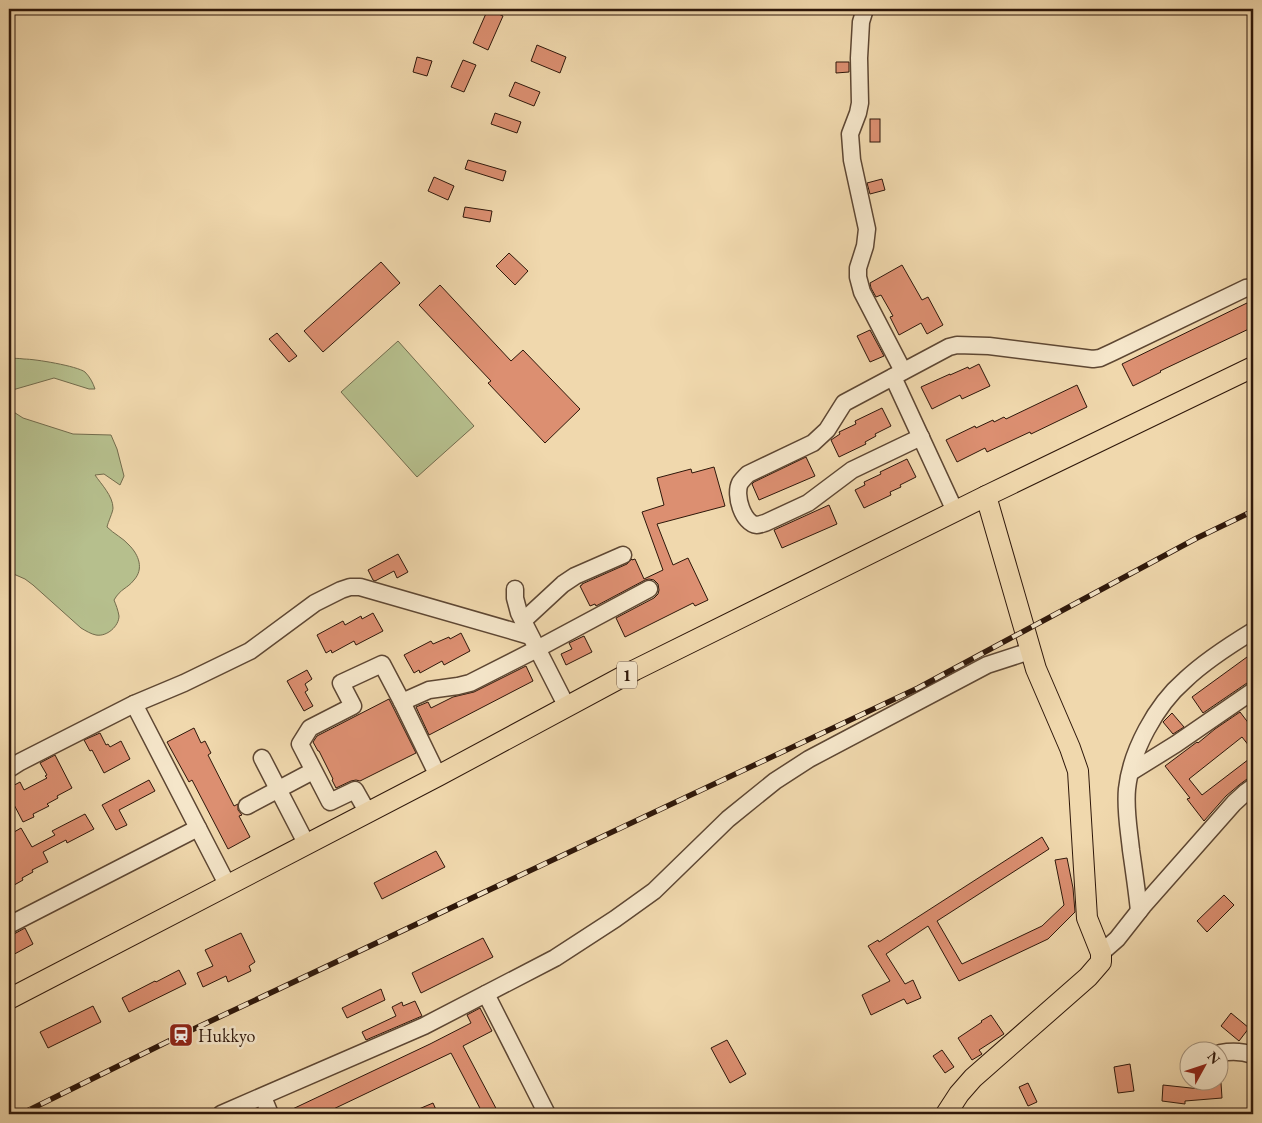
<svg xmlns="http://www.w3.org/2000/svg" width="1262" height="1123" font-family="'EB Garamond',serif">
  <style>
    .green { fill: #b6bf8d; stroke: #726b4c }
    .building { fill: #dc8f71; stroke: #2e170a }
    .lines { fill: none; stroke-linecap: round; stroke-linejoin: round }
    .minor-casing { stroke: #5e4733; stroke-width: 19 }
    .major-casing { stroke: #2e170a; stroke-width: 22 }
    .minor { stroke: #f5e6ca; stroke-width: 16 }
    .major { stroke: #f0d8ad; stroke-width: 20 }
    .rail-casing { stroke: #2e170a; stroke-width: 5.5 }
    .rail { stroke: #f5e6ca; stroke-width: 4; stroke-dasharray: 11; stroke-linecap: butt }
    .labels { text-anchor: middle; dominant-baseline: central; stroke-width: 5; stroke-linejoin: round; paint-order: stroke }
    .shield { fill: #f5e6ca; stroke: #6a5544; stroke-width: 1 }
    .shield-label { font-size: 16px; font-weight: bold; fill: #2e170a }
    .poi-label { font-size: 18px; fill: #2e170a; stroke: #f5e6ca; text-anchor: start }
  </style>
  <rect width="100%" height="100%" fill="#f0d8ad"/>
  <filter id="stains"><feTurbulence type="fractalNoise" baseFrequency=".004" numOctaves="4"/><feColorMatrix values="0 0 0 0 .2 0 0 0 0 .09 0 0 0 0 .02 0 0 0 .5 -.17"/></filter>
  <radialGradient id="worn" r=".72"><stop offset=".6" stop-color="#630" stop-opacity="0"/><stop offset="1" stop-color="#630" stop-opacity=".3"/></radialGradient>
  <g class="green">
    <polygon points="398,341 474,426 417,477 341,392"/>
    <path d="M 9,357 C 14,359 18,358 24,359 C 35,359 77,366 85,372 C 90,377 93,383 95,389 L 89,389 L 54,378 L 9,391 Z"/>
    <path d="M 9,409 L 23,418 L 73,434 L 111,435 L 117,449 L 124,476 L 120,485 L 104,474 L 95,475 C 101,484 113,496 113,508 C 113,512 108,522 107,527 C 114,534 123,538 129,545 C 139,555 144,569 134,580 C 127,589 121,588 114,600 C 116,605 118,610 119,616 C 119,626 107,637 96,635 C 91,634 86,631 81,628 L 33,585 L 25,579 L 9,572 Z"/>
  </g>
  <g class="building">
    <polygon points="488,9 503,16 488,50 473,43"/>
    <polygon points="537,45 566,57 560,73 531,61"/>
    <polygon points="417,57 432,61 427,76 413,72"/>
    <polygon points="463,60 476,65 464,92 451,87"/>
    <polygon points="836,62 849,62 849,72 836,73"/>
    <polygon points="515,82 540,92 534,106 509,96"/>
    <polygon points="495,113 521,122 517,133 491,124"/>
    <rect x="870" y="119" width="10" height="23"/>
    <polygon points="468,160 506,171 503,181 465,169"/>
    <polygon points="434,177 454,186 448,200 428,191"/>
    <polygon points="882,179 885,190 870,194 867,183"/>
    <polygon points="465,207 492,211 490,222 463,217"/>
    <polygon points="509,253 528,271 515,285 496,266"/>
    <polygon points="381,262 400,283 323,352 304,331"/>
    <polygon points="902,265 922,300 928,297 943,325 927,334 921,323 899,335 890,317 893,316 881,295 876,297 871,288 870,283"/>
    <polygon points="440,285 511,361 523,350 580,409 545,443 488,383 491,381 419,305"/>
    <polygon points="1249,302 1253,310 1253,327 1160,371 1161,372 1133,386 1122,364"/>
    <polygon points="870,330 884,356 870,362 857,336"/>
    <polygon points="277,333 297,356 289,362 269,339"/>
    <polygon points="979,364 990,386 962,399 960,395 932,409 921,387 950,374 950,375 968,367 969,369"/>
    <polygon points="1077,385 1087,407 1031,434 1030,432 987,452 985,448 957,462 946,440 975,426 976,428 993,420 994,422 1004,417 1006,419"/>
    <polygon points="882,408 891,426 875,434 876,436 865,442 866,444 839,457 831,440 840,434 839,432 856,424 855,421"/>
    <polygon points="806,457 815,476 759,500 752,484 754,482"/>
    <polygon points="907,459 916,477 900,485 901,487 890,492 891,495 864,508 855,490 865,485 864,482 881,474 880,472"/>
    <polygon points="714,467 725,506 657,524 673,565 688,558 708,600 695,606 693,603 625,637 616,618 654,598 658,594 659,590 658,584 654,580 649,579 645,580 596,606 595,604 590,606 580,586 582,585 582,584 627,564 632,559 632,560 635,559 644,579 663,570 642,512 664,505 657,478 691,469 692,473"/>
    <polygon points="829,505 837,524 782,548 774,530"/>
    <polygon points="398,554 408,572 397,578 394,571 375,581 373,580 368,570"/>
    <polygon points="373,613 383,631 356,645 354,641 332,653 331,650 326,653 317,635 343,621 345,625 361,616 362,619"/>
    <polygon points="461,633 470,651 444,665 442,661 420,673 419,670 414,673 404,655 431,641 433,644 449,637 450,639"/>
    <polygon points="584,636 592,652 566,665 561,654 572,649 569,643"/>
    <polygon points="1247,657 1253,666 1253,681 1247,683 1203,713 1192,697"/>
    <polygon points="526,666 533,681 429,735 416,707 428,702 431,708 453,697 474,692"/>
    <polygon points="307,670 312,679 305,684 308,690 305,692 313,706 304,711 287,681"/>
    <polygon points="389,699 416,753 360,781 356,780 351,781 336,788 332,780 333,779 319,751 318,751 313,742 317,736"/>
    <polygon points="1240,712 1253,729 1253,751 1242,737 1189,779 1202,795 1253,756 1253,777 1247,779 1239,785 1226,796 1204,821 1187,799 1190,798 1165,766 1197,742 1198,743 1215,729"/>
    <polygon points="1172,713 1184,727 1173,734 1163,722"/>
    <polygon points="194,728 201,743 205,741 211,753 208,755 234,806 238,804 238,810 242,815 239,816 250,837 228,849 192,780 189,782 167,742"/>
    <polygon points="100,733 106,745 108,744 110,747 121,741 130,759 104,773 92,750 90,751 84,740"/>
    <polygon points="55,755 72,788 57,796 58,798 47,804 49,806 33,814 34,817 23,822 9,795 9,788 20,782 24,790 47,778 45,776 47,775 40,763"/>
    <polygon points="149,780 155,791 119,810 127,825 116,830 102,805"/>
    <polygon points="85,814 94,829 67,843 66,840 43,852 48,862 32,870 33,872 22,878 23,880 9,888 9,865 14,862 9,853 9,835 21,828 32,847 55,835 52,831"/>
    <polygon points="1042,837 1049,849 937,921 962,964 1042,926 1064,905 1055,860 1067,858 1073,888 1075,912 1048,939 959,981 928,926 886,954 905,984 913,980 921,998 907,1004 904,999 871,1015 862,995 890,981 868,946 878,940 879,942"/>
    <polygon points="436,851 445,867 382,899 374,883"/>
    <polygon points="1224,895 1234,905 1207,932 1197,921"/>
    <polygon points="25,928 33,944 9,957 9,935 14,934"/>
    <polygon points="241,933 255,962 249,966 251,971 228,982 226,976 203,987 197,973 213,966 205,950"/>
    <polygon points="483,938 493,957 421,993 412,973"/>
    <polygon points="179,970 186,984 129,1012 122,998 155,981 156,982"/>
    <polygon points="381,989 385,1000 347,1018 342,1008"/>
    <polygon points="415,1001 422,1016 366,1040 362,1032 396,1016 392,1007 402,1002 403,1006"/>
    <polygon points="93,1006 101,1022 48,1048 40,1032"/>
    <polygon points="480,1008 492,1031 463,1046 499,1114 483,1114 451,1053 323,1114 282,1114 430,1044 471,1023 467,1015"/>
    <polygon points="1231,1013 1249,1028 1239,1041 1221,1026"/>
    <polygon points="991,1015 1004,1034 979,1050 982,1054 972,1060 958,1038 982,1022 981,1021"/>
    <polygon points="727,1040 746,1074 730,1083 711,1048"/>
    <polygon points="942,1050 954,1067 945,1073 933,1056"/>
    <polygon points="1130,1064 1134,1091 1118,1093 1114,1067"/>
    <polygon points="1028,1083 1037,1102 1028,1106 1019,1087"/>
    <polygon points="1221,1083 1222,1098 1185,1101 1185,1104 1162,1101 1163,1085 1200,1089 1199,1084"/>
    <polygon points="433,1103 438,1114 407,1114"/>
  </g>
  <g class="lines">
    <defs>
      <g id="minor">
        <polyline points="865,9 861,22 859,58 860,103 858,113 850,134 852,160 867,229 865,246 858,268 858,277 862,292 903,371"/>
        <polyline points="893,377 955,511"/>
        <path d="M 921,437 L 852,470 L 808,503 L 765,523 C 764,523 759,525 757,525 C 743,524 734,495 740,483 C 742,480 745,477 748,474 L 813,443 L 827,430 L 844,403 L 949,347 L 957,345 L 989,346 L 1093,359 L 1100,358 L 1113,352 L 1246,288 L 1253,287"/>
        <polyline points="515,589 515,598 519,613 567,707"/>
        <polyline points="523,621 563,584 575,576 623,555"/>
        <polyline points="402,702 429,690 458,686 470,683 537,649 649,589"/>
        <polyline points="134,704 228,886"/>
        <polyline points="262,758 307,845"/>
        <polyline points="9,769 20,762 134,704 184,683 250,651 315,603 341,590 350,587 360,587 530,636"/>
        <polyline points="1131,772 1176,744 1253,691"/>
        <polyline points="247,806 313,771"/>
        <polyline points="368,813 355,790 330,802 300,744 310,728 353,706 341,683 382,664 402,702 438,776"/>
        <path d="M 1139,911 C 1137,891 1134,871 1131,850 C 1129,830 1125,810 1127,789 C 1131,751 1156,705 1185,680 C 1205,661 1230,645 1253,631"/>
        <polyline points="9,925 198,828"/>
        <polyline points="1101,953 1117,939 1143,906 1234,803 1246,792 1253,787"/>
        <polyline points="486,994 547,1114"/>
        <path d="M 1220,1053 C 1231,1051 1242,1051 1253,1055"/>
        <polyline points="263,1097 270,1114"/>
        <polyline points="221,1114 424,1026 555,958 615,919 654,891 728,819 775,781 809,759 987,665 1030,651"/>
      </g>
      <g id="major">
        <polyline points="9,999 438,776 635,670 986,496 1253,367"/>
        <polyline points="946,1114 959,1094 973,1078 1088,977 1101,962 1101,953 1087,918 1078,771 1070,748 1036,669 986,496"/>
      </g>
    </defs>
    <use href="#minor" class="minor-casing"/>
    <use href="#major" class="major-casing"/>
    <use href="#minor" class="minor"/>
    <use href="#major" class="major"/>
    <defs>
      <polyline id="rail" points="21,1114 181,1035 918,688 1197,538 1253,511"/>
    </defs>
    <use href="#rail" class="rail-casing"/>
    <use href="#rail" class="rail"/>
  </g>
  <defs>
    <symbol id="station-square" viewBox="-11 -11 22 22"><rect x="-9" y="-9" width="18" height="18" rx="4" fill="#8f2418" stroke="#f5e6ca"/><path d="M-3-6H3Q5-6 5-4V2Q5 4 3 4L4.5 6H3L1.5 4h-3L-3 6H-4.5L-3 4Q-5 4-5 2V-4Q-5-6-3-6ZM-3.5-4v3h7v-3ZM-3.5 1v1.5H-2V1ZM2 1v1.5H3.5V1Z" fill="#fff"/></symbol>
  </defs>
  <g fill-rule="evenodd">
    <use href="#station-square" x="167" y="1021" width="28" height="28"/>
  </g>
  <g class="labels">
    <rect class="shield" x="617" y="661.5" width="20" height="27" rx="4"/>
    <g class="shield-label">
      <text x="627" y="675">1</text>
    </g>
    <g class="poi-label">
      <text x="198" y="1035">Hukkyo</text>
    </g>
  </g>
  <rect width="1262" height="1123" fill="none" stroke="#f0d8ad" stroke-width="30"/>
  <rect x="10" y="10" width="1242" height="1103" fill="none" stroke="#2e170a" stroke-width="2.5"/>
  <rect x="15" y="15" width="1232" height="1093" fill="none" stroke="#2e170a"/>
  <g transform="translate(1204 1066) rotate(50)"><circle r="24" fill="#f5e6ca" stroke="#a5937d"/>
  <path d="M0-4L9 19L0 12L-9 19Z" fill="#8f2418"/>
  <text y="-8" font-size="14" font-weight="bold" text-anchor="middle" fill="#2e170a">N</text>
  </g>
  <rect width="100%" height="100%" filter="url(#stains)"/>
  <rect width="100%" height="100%" fill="url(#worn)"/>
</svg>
